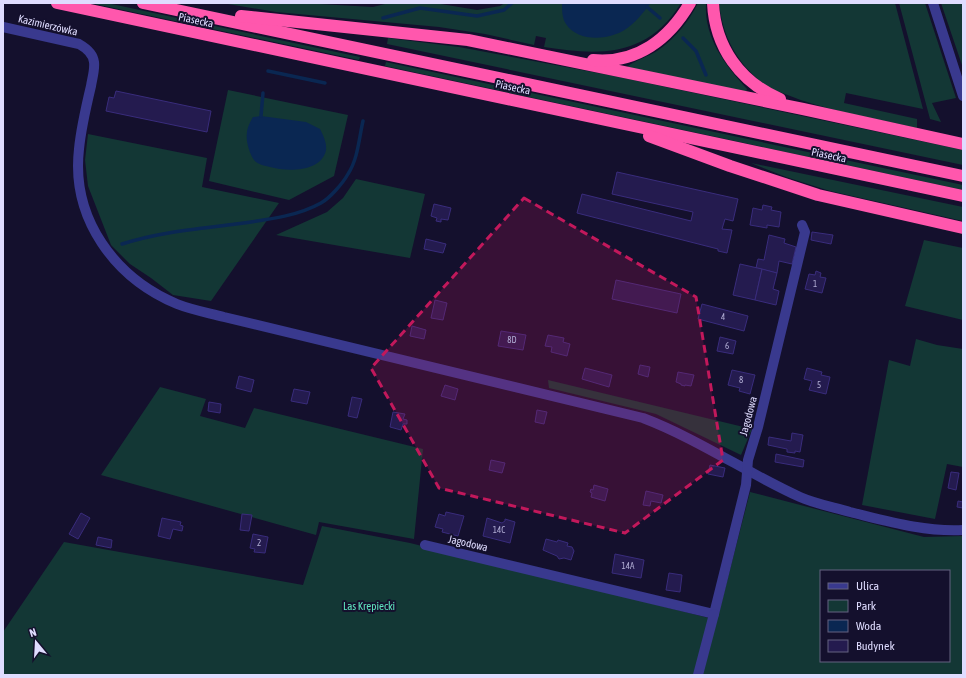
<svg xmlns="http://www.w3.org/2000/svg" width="966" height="678" font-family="'Asap Condensed',sans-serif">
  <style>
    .green { fill: #133735; fill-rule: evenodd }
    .water { fill: #0a2752 }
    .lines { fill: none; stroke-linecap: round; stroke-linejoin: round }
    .stream { stroke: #0a2752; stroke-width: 3.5 }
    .building { fill: #241b4f; stroke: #392c7c }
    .minor { stroke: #39398e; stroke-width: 10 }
    .highway { stroke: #ff57ad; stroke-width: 12 }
    .marked { fill: #c2185b; fill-opacity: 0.2; stroke: #c2185b; stroke-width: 3; stroke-dasharray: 8 5; stroke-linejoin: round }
    .labels { text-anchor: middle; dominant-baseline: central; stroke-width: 4; stroke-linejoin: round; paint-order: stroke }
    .number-label { font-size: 9px; fill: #b0acd3 }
    .street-label { font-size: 11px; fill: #dfdcff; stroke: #14102d }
    .park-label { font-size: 11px; fill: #60e7c0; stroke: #14102d }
  </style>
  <rect width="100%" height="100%" fill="#14102d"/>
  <g class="green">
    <polygon points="90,3 107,3 360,57 359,60"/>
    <path d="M 222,3 L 302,3 L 373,7 L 389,3 L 435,3 L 477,10 L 500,6 L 505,3 L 681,3 C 648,57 600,56 544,47 L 546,38 L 536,36 L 534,45 L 485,34 L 439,27 L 276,12 Z"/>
    <path d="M 698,3 L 706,3 C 704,38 725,65 747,89 L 746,92 L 627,67 C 635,60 648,57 657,51 C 675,39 689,21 698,3 Z"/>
    <path d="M 719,3 L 895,3 L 923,109 L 846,93 L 844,103 L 917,119 L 917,128 C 873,118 826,111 785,94 C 778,91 770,89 765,85 C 737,63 723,38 719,3 Z"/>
    <polygon points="899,3 925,3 956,98 932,103 941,122 930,119"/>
    <polygon points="941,3 963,3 963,68"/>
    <polygon points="388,38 459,47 614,76 963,150 963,165 387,44"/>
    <polygon points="386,62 963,185 963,190 385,66"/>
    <polygon points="228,90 348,115 334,176 289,200 209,181"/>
    <polygon points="88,134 207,158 202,187 279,203 211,301 173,295 151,278 130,264 111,245 88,186 85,160"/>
    <polygon points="751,163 963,207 963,221 830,191 786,177"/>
    <polygon points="356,179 425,194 410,258 276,235 327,212 343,198"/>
    <polygon points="924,240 963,248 963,320 905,306"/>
    <polygon points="916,339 937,345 963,349 963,467 947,464 935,519 862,505 889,360 910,366"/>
    <polygon points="548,380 752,429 741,455 656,414 549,388"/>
    <polygon points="160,387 206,399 200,416 245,428 254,408 423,449 414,539 319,522 316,535 101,475"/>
    <path d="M 750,492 L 924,537 L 963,536 L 963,675 L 3,675 L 3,632 L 64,542 L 303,585 L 322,526 L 410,543 L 717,620 ZM 821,571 L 949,571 L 949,661 L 821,661 Z"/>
  </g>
  <g class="water">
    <path d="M 562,3 L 651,3 C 644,11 638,20 630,26 C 614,40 579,44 566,24 C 562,18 562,10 562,3 Z"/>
    <path d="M 261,116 L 306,122 L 320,129 C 323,135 327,143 326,150 C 322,172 287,172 270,167 C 265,166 257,164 254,160 C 251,156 249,150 248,146 C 245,134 247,127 253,117 Z"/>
  </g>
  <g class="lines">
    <g class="stream">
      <polyline points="647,7 660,18"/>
      <polyline points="383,18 420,8 477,16 504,10 512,3"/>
      <polyline points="683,38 696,51 706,75"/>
      <polyline points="268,71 325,83"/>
      <polyline points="261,116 263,93"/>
      <path d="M 122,244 C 159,232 197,229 236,224 C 264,220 296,217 321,203 C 330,198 343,183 348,174 C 358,159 359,138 363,121"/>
    </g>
  </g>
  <g class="building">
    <polygon points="116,91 211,111 207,132 106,111 109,97 114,98"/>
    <polygon points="617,172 738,199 733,221 725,219 722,229 732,230 727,253 718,251 718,249 577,213 582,194 691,221 693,212 612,194"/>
    <polygon points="434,204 451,208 448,220 441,219 441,222 436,221 437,218 431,216"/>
    <polygon points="763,205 772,207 771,210 781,212 779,227 767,225 767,228 750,225 753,208 762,210"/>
    <polygon points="812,232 833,235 831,244 811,240"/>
    <polygon points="769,235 785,239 784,243 796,247 792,264 779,261 777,273 756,268 758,259 764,260"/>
    <polygon points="426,239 446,244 443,253 424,249"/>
    <polygon points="740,264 762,269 755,300 733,295"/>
    <polygon points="762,269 777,273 773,289 779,291 776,305 755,300"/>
    <polygon points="816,271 821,273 820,277 826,278 822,293 805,289 809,274 815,275"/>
    <polygon points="616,280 681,294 677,313 612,299"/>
    <polygon points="435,300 447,303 443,320 431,318"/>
    <polygon points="702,304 748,316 744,331 698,319"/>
    <polygon points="412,326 426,330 424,339 410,336"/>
    <polygon points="501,331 526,335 523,350 498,346"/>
    <polygon points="548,335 564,338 563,342 570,344 567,356 551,352 552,347 545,346"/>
    <polygon points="720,337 736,341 733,354 717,351"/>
    <polygon points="640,365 650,367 648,377 638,374"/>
    <polygon points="585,368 612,375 609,387 582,379"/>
    <polygon points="807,368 822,372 821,375 830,377 826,394 809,390 812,381 804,379"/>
    <polygon points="732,370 755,375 750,394 739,391 740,388 728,385"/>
    <polygon points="678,372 694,375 691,386 685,385 685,386 681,385 681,384 676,382"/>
    <polygon points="239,376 254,380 251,392 236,388"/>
    <polygon points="445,385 458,389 455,400 441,396"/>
    <polygon points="294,389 310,392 307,404 291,401"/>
    <polygon points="352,397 362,399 357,418 348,416"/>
    <polygon points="209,402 221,404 220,413 208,411"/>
    <polygon points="537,410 547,412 544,424 535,422"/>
    <polygon points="393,412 405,414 403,419 407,420 407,424 403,424 401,430 390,427"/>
    <polygon points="792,433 803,435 800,452 795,451 795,453 787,452 787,449 768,445 769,437 791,441"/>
    <polygon points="776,454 804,460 803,467 775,462"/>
    <polygon points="491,460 505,463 502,473 489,470"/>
    <polygon points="710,465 725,468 723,477 708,474"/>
    <polygon points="951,472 959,473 956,490 948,488"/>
    <polygon points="594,485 608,489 605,501 591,497 592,493 590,492 591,489 593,490"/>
    <polygon points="646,491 663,495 661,503 651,501 650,506 643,505"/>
    <polygon points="958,501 963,502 963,508 957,507"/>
    <polygon points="446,512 464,516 458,536 442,532 443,529 435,527 439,514 445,516"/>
    <polygon points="81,513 90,518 78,539 69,534"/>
    <polygon points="242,514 252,515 249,531 240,530"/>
    <polygon points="162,518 181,522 180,525 183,526 182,531 173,529 170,539 158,536"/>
    <polygon points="487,518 502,523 505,521 505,519 515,522 510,543 483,536"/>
    <polygon points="253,534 268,537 265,553 254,552 255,549 250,548"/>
    <polygon points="98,537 112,540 111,548 96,545"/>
    <polygon points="546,539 557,542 558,540 568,543 567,546 572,547 574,551 571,560 564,558 559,559 557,556 543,550"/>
    <polygon points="615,554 644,560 641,578 612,573"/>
    <polygon points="669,573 682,575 680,592 666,590"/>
  </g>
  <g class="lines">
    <g class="minor">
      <polyline points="933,3 963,96"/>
      <path d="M 3,27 L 79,44 C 86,48 93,53 94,62 C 95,70 92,79 91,86 C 86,107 81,128 79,149 C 71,219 115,278 177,304 C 192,310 209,313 224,317 L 643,418 C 698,439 747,473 800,497 C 816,504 833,507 850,512 C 887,521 924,532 963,530"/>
      <polyline points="425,545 714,614 746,485 748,460 758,427 805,232 802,225"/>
      <polyline points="698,675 714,614"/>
    </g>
    <g class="highway">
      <polyline points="57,3 963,196"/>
      <polyline points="143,3 963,176"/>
      <path d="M 713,3 C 715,47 740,82 780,99"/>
      <polyline points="241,16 468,40 803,109 963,144"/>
      <path d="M 593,60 C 637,64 669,39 690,3"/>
      <polyline points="649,136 730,166 818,195 963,228"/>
    </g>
  </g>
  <path class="marked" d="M 524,198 L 696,297 L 723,460 L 625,533 L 439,488 L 371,368 Z"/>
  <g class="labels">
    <g class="number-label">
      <text x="815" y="284">1</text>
      <text x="723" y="317">4</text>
      <text x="512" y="340">8D</text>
      <text x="727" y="346">6</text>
      <text x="741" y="380">8</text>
      <text x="819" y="385">5</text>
      <text x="499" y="530">14C</text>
      <text x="259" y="543">2</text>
      <text x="628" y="566">14A</text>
    </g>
    <g class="street-label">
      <text transform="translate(196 20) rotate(12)">Piasecka</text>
      <text transform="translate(48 25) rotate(13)">Kazimierzówka</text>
      <text transform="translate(513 87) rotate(12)">Piasecka</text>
      <text transform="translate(829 155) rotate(12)">Piasecka</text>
      <text transform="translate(748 416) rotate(-75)">Jagodowa</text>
      <text transform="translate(468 543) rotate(13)">Jagodowa</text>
    </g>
    <g class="park-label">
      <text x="369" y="606">Las Krępiecki</text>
    </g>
  </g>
  <rect width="966" height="678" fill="none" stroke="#dfdcff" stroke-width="8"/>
  <rect x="820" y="570" width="130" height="92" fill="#14102d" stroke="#656281"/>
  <rect x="828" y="583" width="20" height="6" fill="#39398e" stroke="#656281"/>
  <text x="856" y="590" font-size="12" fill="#dfdcff">Ulica</text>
  <rect x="828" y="600" width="20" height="12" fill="#133735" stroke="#656281"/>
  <text x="856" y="610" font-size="12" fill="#dfdcff">Park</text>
  <rect x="828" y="620" width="20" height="12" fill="#0a2752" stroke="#656281"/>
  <text x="856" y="630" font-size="12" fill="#dfdcff">Woda</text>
  <rect x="828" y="640" width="20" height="12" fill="#241b4f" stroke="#656281"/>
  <text x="856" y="650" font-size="12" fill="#dfdcff">Budynek</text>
  <g transform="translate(36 642) rotate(342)" stroke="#14102d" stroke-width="3" paint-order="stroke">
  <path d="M0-3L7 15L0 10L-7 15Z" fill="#dfdcff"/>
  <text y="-6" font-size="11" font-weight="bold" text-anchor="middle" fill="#dfdcff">N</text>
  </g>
</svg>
